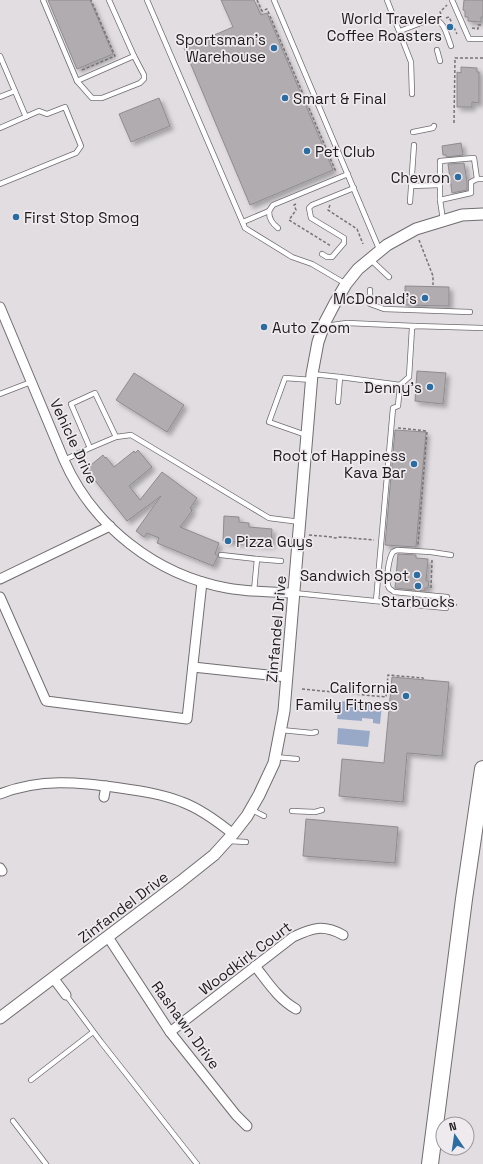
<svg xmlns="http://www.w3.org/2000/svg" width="483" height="1164" font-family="'Space Grotesk',sans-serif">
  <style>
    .water { fill: #98a9c8 }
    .building { fill: #b1acb0; stroke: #8f8b8f; filter: url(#shadow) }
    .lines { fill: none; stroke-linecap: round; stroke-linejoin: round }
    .service-casing { stroke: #716d70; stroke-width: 6 }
    .minor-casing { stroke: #716d70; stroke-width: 11 }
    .tertiary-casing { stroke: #716d70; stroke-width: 13 }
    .motorway-casing { stroke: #716d70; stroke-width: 18 }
    .path { stroke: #777477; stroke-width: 1.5; stroke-dasharray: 3 2; stroke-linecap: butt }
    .service { stroke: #fff; stroke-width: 4.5 }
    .minor { stroke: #fff; stroke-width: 9 }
    .tertiary { stroke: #fff; stroke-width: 11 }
    .motorway { stroke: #fff; stroke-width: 16 }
    .poi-dot { fill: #2b6da3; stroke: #efeaee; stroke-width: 1.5 }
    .labels { text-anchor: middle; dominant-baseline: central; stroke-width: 3.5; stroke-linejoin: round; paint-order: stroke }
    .poi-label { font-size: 15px; fill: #1e1c1e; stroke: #efeaee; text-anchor: end }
    .street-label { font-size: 15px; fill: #1e1c1e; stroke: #efeaee }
  </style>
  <defs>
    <filter id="shadow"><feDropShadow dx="3.5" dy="3.5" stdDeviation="2" flood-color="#0004"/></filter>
  </defs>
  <rect width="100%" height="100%" fill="#e1dde1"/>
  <g class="water">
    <polygon points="339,701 382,705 380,724 373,723 373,719 362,718 362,721 337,719"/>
    <polygon points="338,728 370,731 368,747 337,744"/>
  </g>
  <g class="building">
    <polygon points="48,0 90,0 113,54 77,69"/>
    <polygon points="221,0 254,0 261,15 267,13 333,170 250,205 184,48 233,27"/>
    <polygon points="464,0 483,0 483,17 481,17 481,22 468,21 468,17 465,17 465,11 463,10"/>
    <polygon points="461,67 477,68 477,72 479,72 479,103 472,102 472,107 457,107 457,72 461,73"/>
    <polygon points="159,98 170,126 131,142 119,114"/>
    <polygon points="461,143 463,155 447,157 446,155 443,155 442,146"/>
    <polygon points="464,163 467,182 467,190 452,193 448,164"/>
    <polygon points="405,286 449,287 449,306 405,305"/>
    <polygon points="417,371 446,373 443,404 415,401"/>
    <polygon points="134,373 184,405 167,432 116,400"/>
    <polygon points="395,430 426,432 416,547 385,545"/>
    <polygon points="138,450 152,467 129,486 140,500 162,472 197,498 190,508 192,509 191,510 192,511 180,527 219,543 215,554 218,556 213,566 157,543 159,538 147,533 144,537 136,531 161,496 127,521 86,469 103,455 105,458 106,457 114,467 134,451 135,453"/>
    <polygon points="224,516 239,517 239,522 249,523 249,527 272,529 271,545 223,541"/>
    <polygon points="398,554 416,555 416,558 428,559 426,581 429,581 428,588 425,588 425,591 395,588"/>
    <polygon points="392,677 449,682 442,756 407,753 403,802 339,796 342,759 384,763"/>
    <polygon points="306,819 398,827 395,863 303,856"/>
  </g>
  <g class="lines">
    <defs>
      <g id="service">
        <polyline points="43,0 77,81 134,56 109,0"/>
        <polyline points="147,0 245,228 292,257 312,264 346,284"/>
        <polyline points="274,0 380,251"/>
        <polyline points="387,0 411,62 412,94"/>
        <polyline points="452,0 469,39 483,39"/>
        <path d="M 400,31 L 431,19 C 444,18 447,36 451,46"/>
        <polyline points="437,50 440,61"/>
        <polyline points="0,56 26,117"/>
        <polyline points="77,81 92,98 102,98 140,83 144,79 144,75 134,56"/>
        <polyline points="0,97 15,91"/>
        <polyline points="0,128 39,111 47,114 65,107 81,146 76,153 0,184"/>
        <polyline points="413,132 433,128 434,126"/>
        <polyline points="411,186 440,185"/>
        <polyline points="440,200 471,193 471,182 477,179 483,179"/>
        <polyline points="410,202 414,145"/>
        <path d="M 269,211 C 269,219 272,223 278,228"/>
        <polyline points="443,220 440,200 440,161 474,158 477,179"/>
        <polyline points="243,222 269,211 273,205 348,174"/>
        <polyline points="322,254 327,257 332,257 344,243 344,238 311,218 309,208 312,205 354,188"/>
        <polyline points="370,259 389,277"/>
        <polyline points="370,290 370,304 384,309 470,312"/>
        <polyline points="325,326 347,323 415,326"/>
        <polyline points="312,374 340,377"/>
        <polyline points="0,394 31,382"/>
        <polyline points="338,402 340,377 400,385"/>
        <polyline points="306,435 269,422 285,378 312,380"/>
        <polyline points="116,437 131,435 269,518 300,522"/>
        <polyline points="64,460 90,448 71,404 95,393 116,437 90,448"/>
        <polyline points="221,555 257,559"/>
        <polyline points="254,591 257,559 281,561"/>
        <polyline points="294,593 446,608"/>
        <path d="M 447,597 L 394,592 C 392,590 391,590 389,588 C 385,581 389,557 393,552 L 397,550 L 431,552 L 451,555"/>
        <polyline points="376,601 393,408 398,406 400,385 409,377 412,328 415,326 483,328"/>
        <polyline points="281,730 312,733 316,732"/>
        <polyline points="275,757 297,759"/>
        <polyline points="252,810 264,816"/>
        <polyline points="292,811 315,812 322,810"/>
        <polyline points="229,841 246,842"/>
        <polyline points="66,995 101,1042 197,1164"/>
        <polyline points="31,1080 93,1032"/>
        <polyline points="13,1121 46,1164"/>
      </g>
      <g id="minor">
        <path d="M 0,307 L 64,460 C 93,526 156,575 227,588 C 249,592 272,592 294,593"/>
        <polyline points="0,579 110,526"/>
        <polyline points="0,597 46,701 187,719 202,582"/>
        <polyline points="193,667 287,677"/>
        <path d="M 0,794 C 40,778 79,782 120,788 C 141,791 162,794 182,802 C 201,809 217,821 233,834"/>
        <polyline points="104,797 106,786"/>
        <polyline points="0,868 2,871"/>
        <polyline points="108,937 170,1032 236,1115 247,1126"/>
        <path d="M 255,966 C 267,981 278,999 296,1009"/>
        <polyline points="54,979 66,995"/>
        <path d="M 170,1032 L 293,937 C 312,928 323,924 343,935"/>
      </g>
      <polyline id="tertiary" points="0,1018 180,882 214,855 233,834 247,816 259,795 274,763 284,711 312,374 318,342 325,322 335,303 346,284 358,269 387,245 416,229 462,215 483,214"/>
      <polyline id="motorway" points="430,1164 464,899 483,769"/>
    </defs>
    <use href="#service" class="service-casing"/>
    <use href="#minor" class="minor-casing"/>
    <use href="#tertiary" class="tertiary-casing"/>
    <use href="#motorway" class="motorway-casing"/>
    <g class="path">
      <polyline points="257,0 262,11 267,9 336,172"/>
      <polyline points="441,14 440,12 447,5"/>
      <polyline points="446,18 449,17 457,34"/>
      <polyline points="472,28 478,29 478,25 483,25"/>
      <polyline points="82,70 115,56 91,0"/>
      <polyline points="454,123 455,58 483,58"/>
      <polyline points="296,204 294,205 296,210 289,220 331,246"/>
      <polyline points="330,205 328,210 357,229 363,244"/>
      <polyline points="419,240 433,276 433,285"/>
      <polyline points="398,428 427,431 418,545"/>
      <polyline points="309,535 332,537 335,538 340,537 374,540"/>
      <polyline points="431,588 432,560"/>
      <polyline points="451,604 457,605"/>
      <polyline points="302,689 386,697 388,675 423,678 423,679"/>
    </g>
    <use href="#service" class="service"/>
    <use href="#minor" class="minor"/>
    <use href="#tertiary" class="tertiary"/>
    <use href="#motorway" class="motorway"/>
  </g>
  <g class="poi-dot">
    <circle cx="450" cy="27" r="4"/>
    <circle cx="274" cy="48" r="4"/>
    <circle cx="285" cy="98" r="4"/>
    <circle cx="307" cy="151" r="4"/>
    <circle cx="458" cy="177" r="4"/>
    <circle cx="16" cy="217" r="4"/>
    <circle cx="425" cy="298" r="4"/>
    <circle cx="264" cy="327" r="4"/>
    <circle cx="430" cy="387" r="4"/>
    <circle cx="414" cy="464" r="4"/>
    <circle cx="228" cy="541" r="4"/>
    <circle cx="417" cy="575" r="4"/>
    <circle cx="418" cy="586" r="4"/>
    <circle cx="406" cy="696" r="4"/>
  </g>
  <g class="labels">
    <g class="poi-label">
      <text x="442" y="18">World Traveler<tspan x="442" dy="17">Coffee Roasters</tspan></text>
      <text x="266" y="39">Sportsman's<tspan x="266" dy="17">Warehouse</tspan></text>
      <text x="293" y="98" text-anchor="start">Smart &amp; Final</text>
      <text x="315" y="151" text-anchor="start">Pet Club</text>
      <text x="450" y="177">Chevron</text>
      <text x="24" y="217" text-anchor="start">First Stop Smog</text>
      <text x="417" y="298">McDonald's</text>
      <text x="272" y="327" text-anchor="start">Auto Zoom</text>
      <text x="422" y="387">Denny's</text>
      <text x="406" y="455">Root of Happiness<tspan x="406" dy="17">Kava Bar</tspan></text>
      <text x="236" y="541" text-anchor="start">Pizza Guys</text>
      <text x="409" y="575">Sandwich Spot</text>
      <text x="418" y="601" text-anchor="middle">Starbucks</text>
      <text x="398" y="687">California<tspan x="398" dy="17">Family Fitness</tspan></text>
    </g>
    <g class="street-label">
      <text transform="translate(74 441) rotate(65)">Vehicle Drive</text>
      <text transform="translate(276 629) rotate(-85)">Zinfandel Drive</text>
      <text transform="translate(123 907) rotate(-37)">Zinfandel Drive</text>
      <text transform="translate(245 958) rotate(-37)">Woodkirk Court</text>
      <text transform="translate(186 1025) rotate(54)">Rashawn Drive</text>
    </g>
  </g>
  <g transform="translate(455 1136) rotate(347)"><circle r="19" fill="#efeaee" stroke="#9b989b"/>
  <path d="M0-3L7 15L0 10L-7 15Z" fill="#2b6da3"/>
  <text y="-6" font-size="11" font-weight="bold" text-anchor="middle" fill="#1e1c1e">N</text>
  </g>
</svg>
